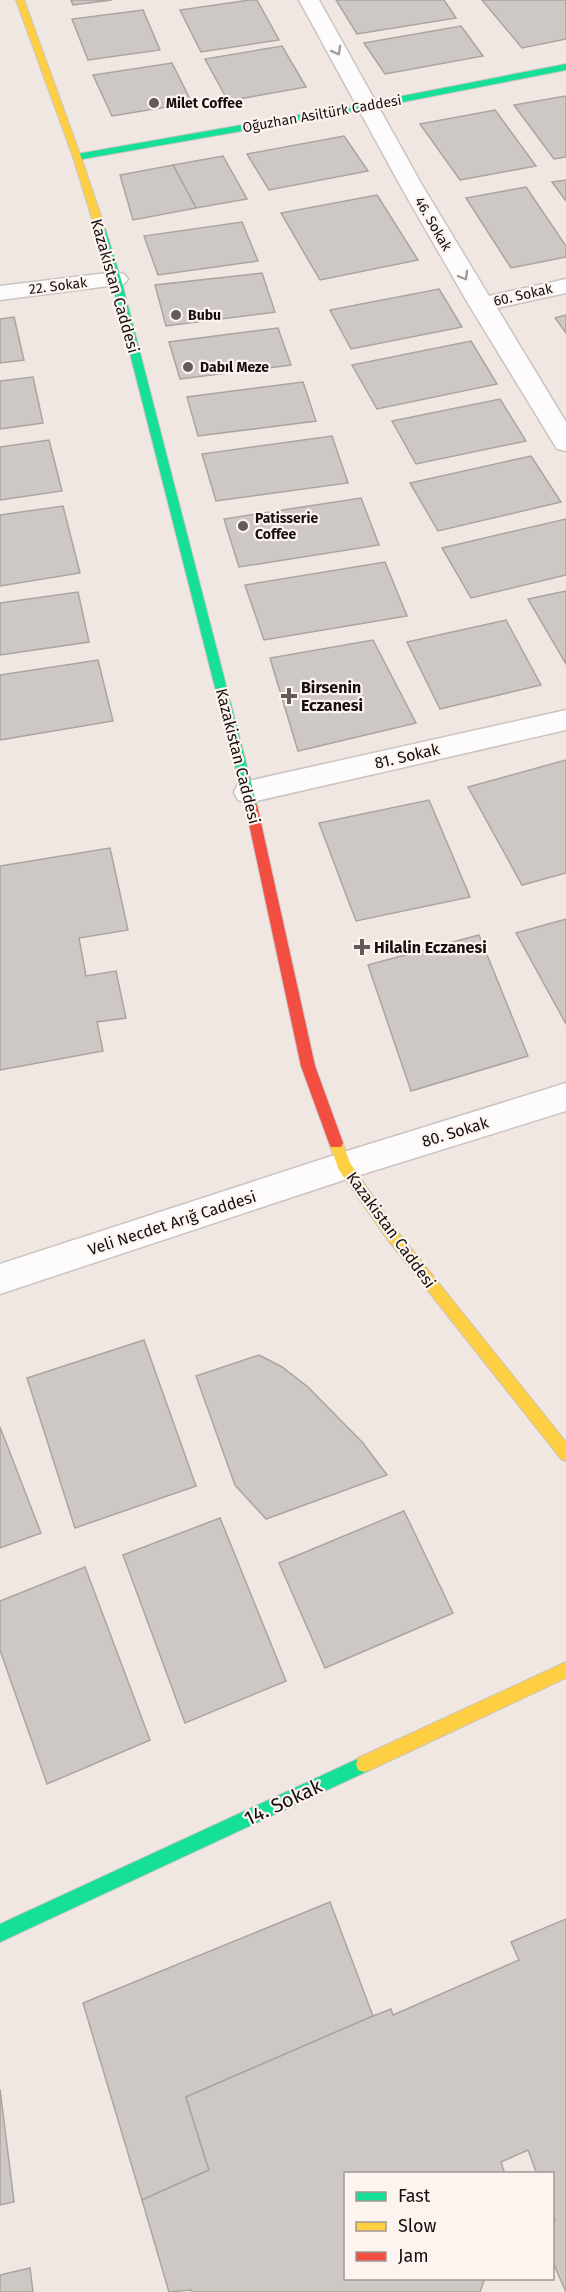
<svg xmlns="http://www.w3.org/2000/svg" width="566" height="2292" font-family="'Fira Sans',sans-serif">
  <style>
    .building { fill: #cec8c4; stroke: #aba4a1; stroke-width: 1.5 }
    .lines { fill: none; stroke-linecap: round; stroke-linejoin: round }
    .street-casing { stroke: #cbc4c1; stroke-width: 3 }
    .fast-casing { stroke: #cbc4c1; stroke-width: 2 }
    .slow-casing { stroke: #cbc4c1; stroke-width: 2 }
    .jam-casing { stroke: #cbc4c1; stroke-width: 2 }
    .street { fill: #fdfbfb; fill-rule: evenodd }
    .fast { fill: #16e098; fill-rule: evenodd }
    .slow { fill: #ffcf43; fill-rule: evenodd }
    .jam { fill: #f24e42; fill-rule: evenodd }
    .oneway { stroke: #a09d9c }
    .poi-dot { fill: #625b59; stroke: #fdf3ef; stroke-width: 2 }
    .labels { text-anchor: middle; dominant-baseline: central; stroke-width: 4.5; stroke-linejoin: round; paint-order: stroke }
    .far-poi-label { font-size: 14px; font-weight: bold; fill: #15100e; stroke: #fdf3ef; text-anchor: start }
    .far-street-label { font-size: 14px; fill: #15100e; stroke: #fdf3ef }
    .street-label { font-size: 16px; fill: #15100e; stroke: #fdf3ef }
    .poi-label { font-size: 16px; font-weight: bold; fill: #15100e; stroke: #fdf3ef; text-anchor: start }
    .near-street-label { font-size: 20px; fill: #15100e; stroke: #fdf3ef }
  </style>
  <rect width="100%" height="100%" fill="#f0e7e3"/>
  <g class="building">
    <polygon points="71,0 112,0 73,5"/>
    <polygon points="250,0 257,0 279,40 201,52 180,10"/>
    <polygon points="336,0 444,0 456,18 357,34"/>
    <polygon points="482,0 566,0 566,39 522,48"/>
    <polygon points="143,10 160,50 88,60 72,19"/>
    <polygon points="461,26 483,56 385,74 364,43"/>
    <polygon points="282,46 306,87 228,101 205,59"/>
    <polygon points="172,63 192,103 112,116 93,75"/>
    <polygon points="566,96 566,157 554,159 514,105"/>
    <polygon points="495,110 536,166 460,180 420,124"/>
    <polygon points="344,136 368,171 269,190 247,154"/>
    <polygon points="223,156 247,199 196,208 173,165"/>
    <polygon points="173,165 196,208 133,220 120,175"/>
    <polygon points="566,180 566,201 552,182"/>
    <polygon points="526,187 566,246 566,257 511,268 466,198"/>
    <polygon points="377,195 418,260 320,280 281,213"/>
    <polygon points="242,222 258,261 158,275 144,236"/>
    <polygon points="262,273 275,312 166,326 155,285"/>
    <polygon points="439,289 462,327 351,349 330,310"/>
    <polygon points="566,315 566,333 555,318"/>
    <polygon points="14,317 24,360 0,363 0,319"/>
    <polygon points="278,328 291,365 180,379 169,342"/>
    <polygon points="471,341 497,384 377,409 352,365"/>
    <polygon points="33,377 43,423 0,429 0,381"/>
    <polygon points="303,382 316,421 198,436 187,397"/>
    <polygon points="500,399 526,441 416,464 392,421"/>
    <polygon points="332,436 348,483 216,501 202,454"/>
    <polygon points="49,440 62,491 0,500 0,447"/>
    <polygon points="531,456 561,502 438,531 410,483"/>
    <polygon points="361,498 379,545 239,567 224,519"/>
    <polygon points="63,506 80,573 0,586 0,515"/>
    <polygon points="566,519 566,575 471,598 442,548"/>
    <polygon points="385,562 407,616 264,640 245,585"/>
    <polygon points="566,591 566,664 528,599"/>
    <polygon points="78,592 89,642 0,655 0,603"/>
    <polygon points="506,620 541,685 440,709 407,642"/>
    <polygon points="373,640 416,723 298,751 270,658"/>
    <polygon points="98,660 113,721 0,740 0,675"/>
    <polygon points="566,760 566,873 522,885 468,787"/>
    <polygon points="429,800 470,897 356,921 319,823"/>
    <polygon points="110,848 128,930 79,938 86,976 116,971 126,1018 97,1022 103,1051 0,1070 0,866"/>
    <polygon points="566,919 566,1024 516,933"/>
    <polygon points="479,935 528,1056 411,1091 368,965"/>
    <polygon points="144,1340 196,1486 75,1528 27,1378"/>
    <polygon points="259,1355 282,1367 308,1387 363,1443 387,1475 266,1519 235,1485 196,1376"/>
    <polygon points="0,1427 41,1533 0,1548"/>
    <polygon points="404,1511 453,1613 325,1668 279,1563"/>
    <polygon points="220,1518 286,1681 185,1723 123,1555"/>
    <polygon points="85,1567 150,1740 47,1784 0,1650 0,1601"/>
    <polygon points="330,1902 373,2016 186,2097 209,2170 142,2200 83,2003"/>
    <polygon points="566,1919 566,2292 552,2260 552,2221 555,2220 552,2214 552,2174 537,2174 528,2150 501,2162 505,2174 346,2174 346,2278 485,2278 480,2292 192,2292 191,2290 169,2292 142,2200 209,2170 186,2097 373,2016 391,2009 393,2015 519,1960 511,1942"/>
    <polygon points="0,2089 14,2202 0,2205"/>
    <polygon points="30,2268 33,2292 0,2292 0,2275"/>
  </g>
  <g class="lines">
    <defs>
      <g id="street">
        <polygon points="299,0 319,0 422,185 489,296 566,279 566,293 497,308 566,422 566,451 557,449 469,305 400,185"/>
        <polygon points="116,272 124,274 128,279 124,284 0,300 0,286"/>
        <polygon points="566,710 566,730 248,803 238,800 234,792 238,784 248,781"/>
        <polygon points="566,1083 566,1111 344,1180 0,1294 0,1264 344,1152"/>
      </g>
      <g id="fast">
        <polygon points="566,64 566,70 367,109 77,160 73,157 77,154 367,103"/>
        <polygon points="97,226 105,228 121,279 257,805 251,809 245,805 111,279 95,228"/>
        <polygon points="364,1756 370,1758 372,1764 370,1770 0,1942 0,1924"/>
      </g>
      <g id="slow">
        <polygon points="16,0 24,0 81,157 105,228 103,230 95,228 73,157"/>
        <polygon points="336,1137 341,1139 350,1163 397,1231 566,1442 566,1461 561,1459 387,1239 339,1170 329,1143 331,1139"/>
        <polygon points="566,1662 566,1678 370,1770 364,1772 358,1770 356,1764 358,1758"/>
      </g>
      <polygon id="jam" points="251,801 257,805 315,1066 343,1143 341,1147 331,1147 329,1143 301,1066 245,805"/>
    </defs>
    <use href="#street" class="street-casing"/>
    <use href="#fast" class="fast-casing"/>
    <use href="#slow" class="slow-casing"/>
    <use href="#jam" class="jam-casing"/>
    <use href="#street" class="street"/>
    <use href="#fast" class="fast"/>
    <use href="#slow" class="slow"/>
    <use href="#jam" class="jam"/>
  </g>
  <defs><path id="oneway-chevron" d="M-2-3.5L2.5 0L-2 3.5" fill="none" stroke-width="1.6" stroke-linecap="round" stroke-linejoin="round" transform="scale(1.5)"/></defs>
  <g class="oneway">
    <use href="#oneway-chevron" transform="translate(337 51) rotate(61)"/>
    <use href="#oneway-chevron" transform="translate(464 276) rotate(60)"/>
  </g>
  <g class="poi-dot">
    <circle cx="154" cy="103" r="6"/>
    <circle cx="176" cy="315" r="6"/>
    <circle cx="188" cy="367" r="6"/>
    <circle cx="243" cy="526" r="6"/>
    <path d="M286 687h6v6h6v6h-6v6h-6v-6h-6v-6h6z"/>
    <path d="M359 938h6v6h6v6h-6v6h-6v-6h-6v-6h6z"/>
  </g>
  <g class="labels">
    <g class="far-poi-label">
      <text x="166" y="103">Milet Coffee</text>
      <text x="188" y="315">Bubu</text>
      <text x="200" y="367">Dabıl Meze</text>
      <text x="255" y="518">Patisserie<tspan x="255" dy="16">Coffee</tspan></text>
    </g>
    <g class="far-street-label">
      <text transform="translate(322 114) rotate(-10)">Oğuzhan Asiltürk Caddesi</text>
      <text transform="translate(433 224) rotate(60)">46. Sokak</text>
      <text transform="translate(58 286) rotate(-7)">22. Sokak</text>
      <text transform="translate(523 295) rotate(-13)">60. Sokak</text>
    </g>
    <g class="street-label">
      <text transform="translate(115 286) rotate(74)">Kazakistan Caddesi</text>
      <text transform="translate(238 756) rotate(76)">Kazakistan Caddesi</text>
      <text transform="translate(407 756) rotate(-13)">81. Sokak</text>
      <text transform="translate(455 1132) rotate(-17)">80. Sokak</text>
      <text transform="translate(172 1223) rotate(-18)">Veli Necdet Arığ Caddesi</text>
      <text transform="translate(391 1230) rotate(54)">Kazakistan Caddesi</text>
    </g>
    <g class="poi-label">
      <text x="301" y="687">Birsenin<tspan x="301" dy="18">Eczanesi</tspan></text>
      <text x="374" y="947">Hilalin Eczanesi</text>
    </g>
    <g class="near-street-label">
      <text transform="translate(283 1802) rotate(-25)">14. Sokak</text>
    </g>
  </g>
  <rect x="344" y="2172" width="210" height="108" fill="#fdf3ef" stroke="#a09895" stroke-width="1.5"/>
  <rect x="356" y="2192" width="30" height="9" fill="#16e098" stroke="#a09895" stroke-width="1.5"/>
  <text x="398" y="2202" font-size="18" fill="#15100e">Fast</text>
  <rect x="356" y="2222" width="30" height="9" fill="#ffcf43" stroke="#a09895" stroke-width="1.5"/>
  <text x="398" y="2232" font-size="18" fill="#15100e">Slow</text>
  <rect x="356" y="2252" width="30" height="9" fill="#f24e42" stroke="#a09895" stroke-width="1.5"/>
  <text x="398" y="2262" font-size="18" fill="#15100e">Jam</text>
</svg>
